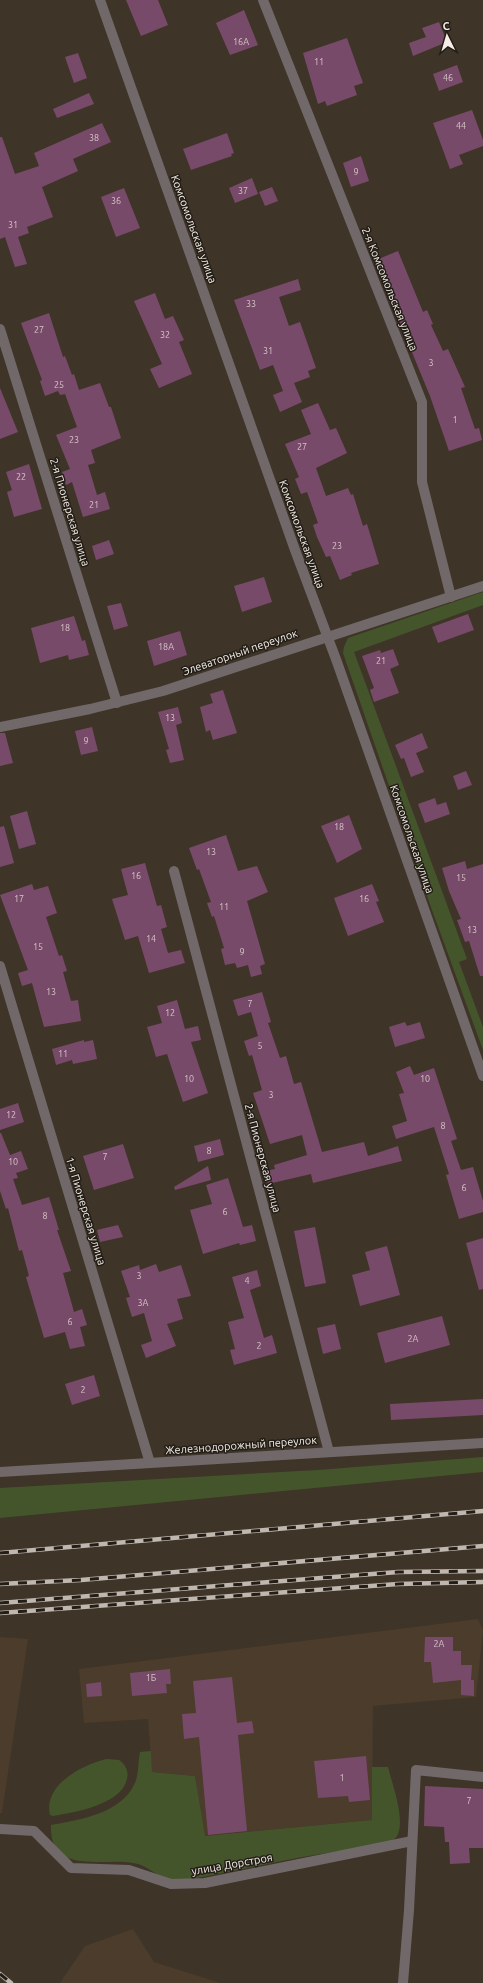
<svg xmlns="http://www.w3.org/2000/svg" width="483" height="1983" font-family="Ubuntu,sans-serif">
  <style>
    .built { fill: #4b3c2b }
    .green { fill: #45552b }
    .building { fill: #784a69 }
    .lines { fill: none; stroke-linecap: round; stroke-linejoin: round }
    .minor { stroke: #716869; stroke-width: 10 }
    .rail-casing { stroke: #c0b8af; stroke-width: 4.5 }
    .rail { stroke: #221d17; stroke-width: 3; stroke-dasharray: 9; stroke-linecap: butt }
    .labels { text-anchor: middle; dominant-baseline: central; stroke-width: 3; stroke-linejoin: round; paint-order: stroke }
    .number-label { font-size: 9px; fill: #d6c5c7 }
    .street-label { font-size: 11px; fill: #f5eee6; stroke: #221d17 }
  </style>
  <rect width="100%" height="100%" fill="#3f3428"/>
  <g class="built">
    <polygon points="478,1619 483,1630 476,1697 373,1706 372,1820 204,1836 195,1776 152,1772 148,1719 84,1723 79,1669"/>
    <polygon points="0,1637 28,1639 2,1813 0,1813"/>
    <polygon points="133,1929 154,1962 220,1983 60,1983 85,1946"/>
  </g>
  <g class="green">
    <polygon points="483,592 483,605 354,652 467,959 459,962 483,1027 483,1050 432,910 343,653 344,647 348,638"/>
    <polygon points="483,1457 483,1472 0,1518 0,1488 318,1470"/>
    <path d="M 151,1751 L 152,1772 L 195,1776 L 205,1836 L 372,1820 L 372,1767 L 388,1767 C 392,1784 406,1820 397,1836 C 389,1849 355,1849 340,1851 C 288,1858 236,1872 184,1880 C 178,1880 171,1880 165,1878 C 156,1875 148,1867 138,1864 C 108,1855 49,1879 51,1825 C 80,1820 122,1813 135,1783 C 139,1774 138,1761 140,1752 Z"/>
    <path d="M 106,1759 L 119,1760 C 125,1764 129,1771 127,1779 C 121,1805 75,1812 53,1816 L 50,1815 C 43,1785 82,1765 106,1759 Z"/>
  </g>
  <g class="building">
    <polygon points="126,0 158,0 168,25 141,36"/>
    <polygon points="244,10 258,45 230,55 216,23"/>
    <polygon points="439,22 447,42 413,56 409,43 426,37 422,28"/>
    <polygon points="347,38 363,83 354,86 357,95 327,106 325,101 318,104 303,53"/>
    <polygon points="78,53 87,78 74,83 65,57"/>
    <polygon points="457,65 463,82 439,91 433,74"/>
    <polygon points="89,93 94,104 57,118 53,109"/>
    <polygon points="472,110 483,140 483,146 459,155 463,164 450,169 433,123"/>
    <polygon points="102,123 111,142 73,159 78,171 42,187 53,217 27,227 29,233 18,237 27,264 15,267 5,237 0,239 0,137 2,137 15,174 39,166 34,153"/>
    <polygon points="227,133 234,153 231,154 232,156 191,170 183,149"/>
    <polygon points="361,156 369,181 351,187 343,163"/>
    <polygon points="252,178 258,194 235,203 229,188"/>
    <polygon points="272,187 278,201 265,206 259,192"/>
    <polygon points="124,188 140,228 116,237 101,197"/>
    <polygon points="398,251 423,312 427,310 433,324 431,325 443,351 448,349 465,387 461,388 475,429 479,428 482,440 449,451 430,396 404,333 376,260"/>
    <polygon points="298,279 301,290 279,297 289,326 300,322 316,368 308,371 310,377 294,383 302,402 280,412 273,395 283,391 273,365 260,370 234,300"/>
    <polygon points="155,293 165,319 173,316 184,340 179,342 192,374 159,388 150,369 162,364 134,301"/>
    <polygon points="49,313 63,357 65,356 72,375 74,374 79,390 100,383 109,407 111,407 121,438 91,450 95,463 88,465 97,495 105,492 110,509 83,517 72,482 66,485 62,472 70,469 56,435 77,427 65,394 60,395 58,391 45,396 40,381 42,380 21,323"/>
    <polygon points="0,388 18,432 0,439"/>
    <polygon points="318,403 330,430 336,428 347,453 316,468 326,496 348,488 351,495 353,494 363,526 367,524 379,564 351,573 352,575 340,580 330,556 326,557 317,537 313,525 318,523 307,492 301,494 295,479 299,477 285,444 311,434 301,410"/>
    <polygon points="29,464 42,509 14,517 7,492 12,490 6,472"/>
    <polygon points="109,540 114,554 96,560 92,546"/>
    <polygon points="264,577 272,602 242,612 234,586"/>
    <polygon points="121,603 128,626 114,630 107,606"/>
    <polygon points="468,614 474,630 438,643 432,627"/>
    <polygon points="74,616 82,641 85,640 89,655 69,660 68,655 40,663 31,628"/>
    <polygon points="180,631 187,655 154,666 147,641"/>
    <polygon points="393,649 399,665 390,669 399,693 374,702 370,690 374,688 362,656 380,650 381,653"/>
    <polygon points="223,690 237,733 213,740 210,730 206,732 200,707 213,703 210,694"/>
    <polygon points="178,707 182,723 176,725 184,760 170,763 166,750 169,749 158,712"/>
    <polygon points="92,727 98,751 81,755 75,731"/>
    <polygon points="0,733 5,733 13,763 0,766"/>
    <polygon points="422,733 428,748 416,753 424,772 411,777 404,758 401,759 395,745"/>
    <polygon points="466,771 472,785 458,790 453,776"/>
    <polygon points="435,798 437,805 446,802 450,814 425,823 418,804"/>
    <polygon points="27,811 36,844 19,849 10,816"/>
    <polygon points="349,815 362,849 337,863 321,826"/>
    <polygon points="4,826 14,863 0,867 0,827"/>
    <polygon points="226,835 238,871 257,866 268,892 247,901 265,964 260,966 262,974 251,977 248,965 237,968 235,963 225,965 221,949 224,948 214,916 212,917 207,903 211,902 199,869 197,870 189,848"/>
    <polygon points="465,861 467,869 483,864 483,976 480,976 469,941 465,942 457,920 461,919 449,891 442,868"/>
    <polygon points="145,863 157,906 161,905 167,927 161,929 168,953 181,950 185,963 149,973 138,936 125,940 112,899 128,895 121,869"/>
    <polygon points="32,884 34,890 48,886 57,913 46,917 59,956 62,955 67,971 63,972 71,1001 78,1000 81,1021 44,1027 32,983 22,986 18,973 28,970 0,895"/>
    <polygon points="372,884 379,901 376,902 384,922 348,936 334,898"/>
    <polygon points="262,992 271,1022 268,1023 280,1058 286,1056 294,1084 301,1082 322,1152 364,1142 368,1156 398,1146 402,1161 313,1183 311,1174 268,1184 265,1171 275,1169 274,1165 307,1155 302,1135 270,1144 253,1093 262,1090 252,1055 249,1056 244,1041 258,1036 251,1012 238,1016 233,1000"/>
    <polygon points="177,1000 185,1029 198,1026 201,1040 191,1042 208,1093 183,1102 167,1054 156,1057 147,1027 162,1023 157,1006"/>
    <polygon points="405,1022 407,1026 420,1022 425,1038 395,1047 389,1027"/>
    <polygon points="84,1040 84,1042 93,1040 97,1059 73,1064 72,1060 56,1065 52,1049"/>
    <polygon points="410,1066 414,1075 434,1068 457,1139 451,1141 461,1170 473,1167 483,1201 483,1212 459,1219 446,1175 449,1174 434,1127 396,1139 392,1126 407,1121 399,1094 404,1093 396,1072"/>
    <polygon points="18,1103 24,1122 0,1130 0,1109"/>
    <polygon points="0,1133 1,1133 10,1155 21,1151 28,1169 16,1173 18,1178 13,1179 22,1205 49,1197 59,1230 57,1230 71,1271 63,1273 74,1312 82,1309 87,1325 80,1327 85,1346 70,1349 65,1332 44,1338 26,1277 29,1276 22,1250 19,1251 8,1208 6,1209 0,1191"/>
    <polygon points="220,1139 224,1155 198,1162 194,1146"/>
    <polygon points="123,1144 134,1178 94,1190 83,1156"/>
    <polygon points="208,1166 211,1180 175,1190 174,1187"/>
    <polygon points="228,1178 243,1227 252,1225 256,1241 240,1245 239,1243 203,1254 190,1210 212,1204 206,1185"/>
    <polygon points="118,1225 123,1237 100,1242 97,1230"/>
    <polygon points="315,1227 326,1283 305,1287 294,1231"/>
    <polygon points="483,1238 483,1289 479,1290 466,1243"/>
    <polygon points="387,1246 400,1295 360,1306 352,1275 370,1270 365,1252"/>
    <polygon points="156,1264 159,1272 181,1265 191,1296 177,1299 183,1319 167,1324 176,1346 146,1358 141,1345 152,1341 144,1313 132,1317 126,1298 130,1297 121,1271 139,1265 140,1270"/>
    <polygon points="257,1270 261,1286 250,1290 264,1338 272,1335 277,1353 234,1365 230,1350 235,1349 228,1322 244,1318 232,1277"/>
    <polygon points="442,1316 450,1345 385,1363 377,1333"/>
    <polygon points="335,1324 341,1349 323,1354 317,1328"/>
    <polygon points="94,1375 100,1396 72,1405 65,1384"/>
    <polygon points="483,1399 483,1415 391,1420 390,1404"/>
    <polygon points="425,1637 453,1637 453,1651 461,1651 461,1665 472,1665 471,1680 469,1680 474,1680 474,1696 461,1695 461,1680 433,1683 431,1662 424,1662"/>
    <polygon points="170,1669 171,1684 166,1684 167,1693 132,1696 130,1673"/>
    <polygon points="232,1677 237,1723 252,1721 254,1733 238,1735 247,1831 208,1835 199,1737 184,1739 182,1714 196,1713 193,1681"/>
    <polygon points="101,1682 102,1696 87,1697 86,1684"/>
    <polygon points="366,1756 370,1800 349,1802 348,1796 318,1798 314,1761"/>
    <polygon points="425,1786 483,1789 483,1848 469,1848 470,1863 450,1864 449,1842 445,1842 444,1827 424,1826"/>
  </g>
  <g class="lines">
    <g class="minor">
      <polyline points="100,0 295,550 337,662 483,1076"/>
      <polyline points="263,0 422,402 422,482 451,597"/>
      <polyline points="0,329 117,703"/>
      <polyline points="0,727 90,709 163,691 483,586"/>
      <polyline points="174,871 329,1452"/>
      <polyline points="0,966 150,1463"/>
      <polyline points="0,1472 483,1443"/>
      <polyline points="0,1829 34,1831 71,1868 129,1870 171,1884 205,1883 412,1841"/>
      <polyline points="403,1983 409,1910 416,1770 483,1777"/>
    </g>
    <defs>
      <g id="rail">
        <polyline points="0,1553 483,1511"/>
        <polyline points="0,1584 81,1580 483,1546"/>
        <polyline points="0,1603 398,1572 483,1571"/>
        <polyline points="0,1613 398,1584 483,1582"/>
        <polyline points="0,1974 11,1983"/>
      </g>
    </defs>
    <use href="#rail" class="rail-casing"/>
    <use href="#rail" class="rail"/>
  </g>
  <g class="labels">
    <g class="number-label">
      <text x="241" y="42">16А</text>
      <text x="319" y="62">11</text>
      <text x="448" y="78">46</text>
      <text x="461" y="126">44</text>
      <text x="94" y="138">38</text>
      <text x="356" y="172">9</text>
      <text x="243" y="191">37</text>
      <text x="116" y="201">36</text>
      <text x="13" y="225">31</text>
      <text x="251" y="304">33</text>
      <text x="39" y="330">27</text>
      <text x="165" y="335">32</text>
      <text x="268" y="351">31</text>
      <text x="431" y="363">3</text>
      <text x="59" y="385">25</text>
      <text x="455" y="420">1</text>
      <text x="74" y="440">23</text>
      <text x="302" y="447">27</text>
      <text x="21" y="477">22</text>
      <text x="94" y="505">21</text>
      <text x="337" y="546">23</text>
      <text x="65" y="628">18</text>
      <text x="166" y="647">18А</text>
      <text x="381" y="661">21</text>
      <text x="170" y="718">13</text>
      <text x="86" y="741">9</text>
      <text x="339" y="827">18</text>
      <text x="211" y="852">13</text>
      <text x="136" y="876">16</text>
      <text x="461" y="878">15</text>
      <text x="19" y="899">17</text>
      <text x="364" y="899">16</text>
      <text x="224" y="907">11</text>
      <text x="472" y="930">13</text>
      <text x="151" y="939">14</text>
      <text x="38" y="947">15</text>
      <text x="242" y="952">9</text>
      <text x="51" y="992">13</text>
      <text x="250" y="1004">7</text>
      <text x="170" y="1013">12</text>
      <text x="260" y="1046">5</text>
      <text x="63" y="1054">11</text>
      <text x="189" y="1079">10</text>
      <text x="425" y="1079">10</text>
      <text x="271" y="1095">3</text>
      <text x="11" y="1115">12</text>
      <text x="443" y="1126">8</text>
      <text x="209" y="1151">8</text>
      <text x="105" y="1157">7</text>
      <text x="13" y="1162">10</text>
      <text x="464" y="1188">6</text>
      <text x="225" y="1212">6</text>
      <text x="45" y="1216">8</text>
      <text x="139" y="1276">3</text>
      <text x="247" y="1281">4</text>
      <text x="143" y="1303">3А</text>
      <text x="70" y="1322">6</text>
      <text x="413" y="1339">2А</text>
      <text x="259" y="1346">2</text>
      <text x="83" y="1390">2</text>
      <text x="439" y="1644">2А</text>
      <text x="151" y="1678">1Б</text>
      <text x="342" y="1778">1</text>
      <text x="469" y="1801">7</text>
    </g>
    <g class="street-label">
      <text transform="translate(194 229) rotate(70)">Комсомольская улица</text>
      <text transform="translate(390 289) rotate(68)">2-я Комсомольская улица</text>
      <text transform="translate(70 512) rotate(73)">2-я Пионерская улица</text>
      <text transform="translate(302 534) rotate(70)">Комсомольская улица</text>
      <text transform="translate(240 652) rotate(-19)">Элеваторный переулок</text>
      <text transform="translate(412 839) rotate(71)">Комсомольская улица</text>
      <text transform="translate(263 1158) rotate(75)">2-я Пионерская улица</text>
      <text transform="translate(86 1211) rotate(73)">1-я Пионерская улица</text>
      <text transform="translate(241 1445) rotate(-4)">Железнодорожный переулок</text>
      <text transform="translate(232 1864) rotate(-10)">улица Дорстроя</text>
    </g>
  </g>
  <g transform="translate(447 36) rotate(355)" stroke="#221d17" stroke-width="3" paint-order="stroke">
  <path d="M0-3L7 15L0 10L-7 15Z" fill="#f5eee6"/>
  <text y="-6" font-size="11" font-weight="bold" text-anchor="middle" fill="#f5eee6">С</text>
  </g>
</svg>
